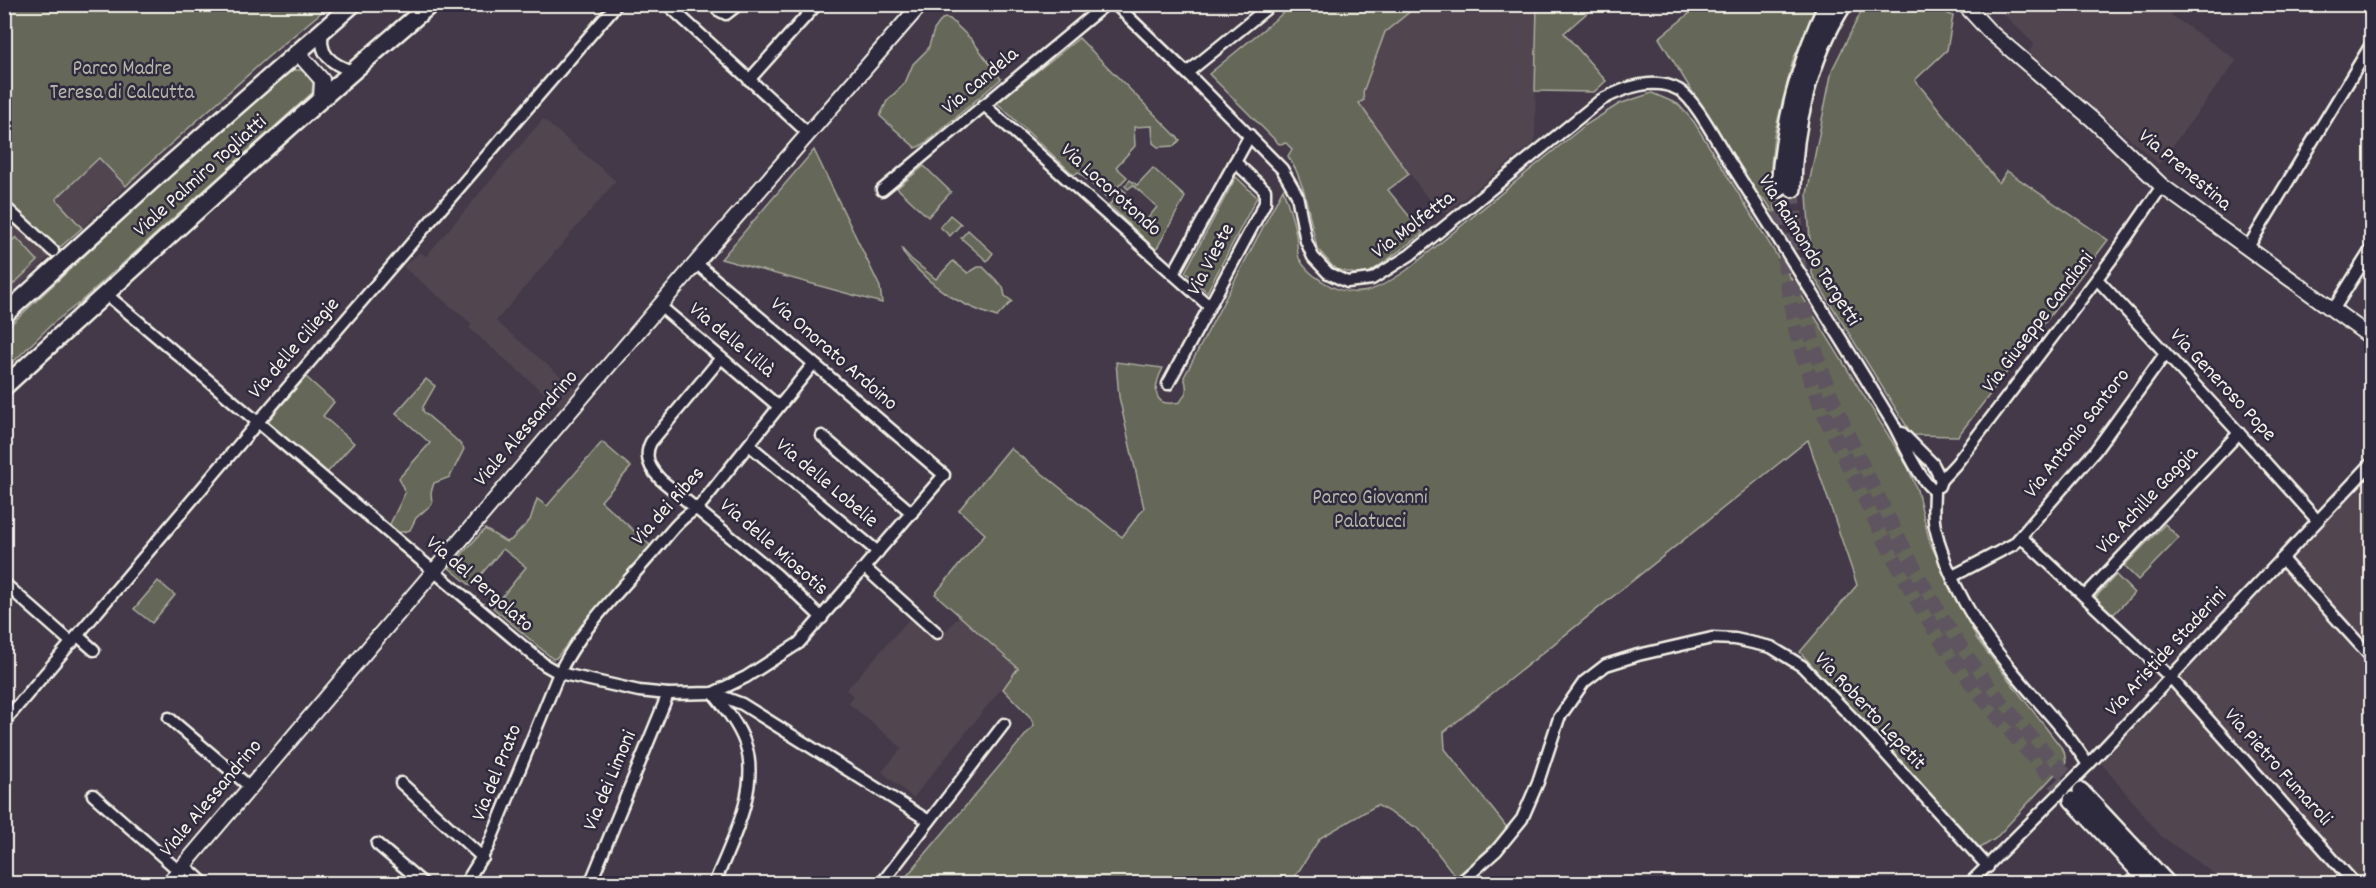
<svg xmlns="http://www.w3.org/2000/svg" width="2376" height="888" font-family="Dekko,sans-serif">
  <style>
    .built { fill: #514450 }
    .green { fill: #656758; stroke: #acaca0; stroke-width: 1.5 }
    .lines { fill: none; stroke-linecap: round; stroke-linejoin: round }
    .secondary-tunnel { stroke: #5e5560; stroke-width: 15; stroke-dasharray: 15 8; stroke-linecap: butt }
    .minor-casing { stroke: #f4f1e8; stroke-width: 15 }
    .tertiary-casing { stroke: #f4f1e8; stroke-width: 18 }
    .secondary-casing { stroke: #f4f1e8; stroke-width: 20 }
    .primary-casing { stroke: #f4f1e8; stroke-width: 21 }
    .minor { stroke: #2f2a3d; stroke-width: 10 }
    .tertiary { stroke: #2f2a3d; stroke-width: 14 }
    .secondary { stroke: #2f2a3d; stroke-width: 15 }
    .primary { stroke: #2f2a3d; stroke-width: 16 }
    .labels { text-anchor: middle; dominant-baseline: central; stroke-width: 5; stroke-linejoin: round; paint-order: stroke }
    .park-label { font-size: 21px; fill: #b4b3a7; stroke: #2f2a3d }
    .street-label { font-size: 21px; fill: #f4f1e8; stroke: #2f2a3d }
  </style>
  <rect width="100%" height="100%" fill="#433948"/>
  <filter id="ink" filterUnits="userSpaceOnUse"><feTurbulence type="fractalNoise" baseFrequency=".0167" numOctaves="2"/><feDisplacementMap in="SourceGraphic" scale="12" xChannelSelector="R" yChannelSelector="G"/><feConvolveMatrix kernelMatrix="1 2 1 2 8 2 1 2 1" color-interpolation-filters="sRGB"/></filter>
  <g filter="url(#ink)">
    <g class="built">
      <polygon points="1418,5 1537,5 1535,142 1446,213 1426,196 1361,107 1364,100 1363,92 1385,32"/>
      <polygon points="1994,5 2178,5 2171,15 2237,60 2159,164 2029,52 2034,44"/>
      <polygon points="543,119 616,181 496,321 577,390 562,409 469,328 472,324 403,267 420,252 426,256"/>
      <polygon points="100,158 126,186 82,228 56,199"/>
      <polygon points="5,217 50,256 5,299"/>
      <polygon points="2371,474 2371,883 2227,883 2161,836 2101,763"/>
      <polygon points="960,615 1018,668 913,798 882,772 902,748 848,703 854,696 846,690 910,618 937,641"/>
    </g>
    <g class="green">
      <polygon points="1865,4 1930,5 1953,16 1947,50 1915,80 1999,183 2007,171 2108,240 1958,436 1912,435 1812,274 1807,194 1832,70"/>
      <polygon points="4,5 330,5 268,57 144,168 126,186 99,158 56,199 82,228 50,256 5,217"/>
      <polygon points="1293,5 1418,5 1385,32 1363,92 1364,100 1359,103 1409,174 1388,190 1423,233 1371,272 1360,275 1335,269 1317,248 1304,191 1296,170 1288,156 1292,149 1286,143 1279,144 1209,74"/>
      <polygon points="1537,5 1596,5 1564,33 1606,81 1594,92 1535,91"/>
      <polygon points="1700,5 1817,5 1793,60 1774,135 1769,187 1778,220 1766,201 1753,190 1659,38"/>
      <polygon points="946,18 950,19 972,40 1001,79 924,144 916,148 880,116 887,101 905,83 913,64 928,49 934,30 942,19"/>
      <polygon points="1079,38 1180,140 1174,146 1158,147 1153,143 1152,126 1134,127 1135,146 1116,167 1127,177 1107,198 1078,172 1074,175 997,103"/>
      <polygon points="292,70 301,70 310,75 313,84 312,93 80,302 52,324 5,370 5,330 142,202"/>
      <path d="M 1652,93 L 1678,104 L 1694,122 L 1908,467 L 1917,490 L 1930,543 L 1977,639 L 2064,751 L 2066,762 L 1995,839 L 1979,849 L 1976,848 L 1800,652 L 1857,585 L 1808,440 L 1444,732 L 1445,749 L 1509,830 L 1456,877 L 1419,829 L 1377,805 L 1320,838 L 1291,883 L 900,884 L 1034,725 L 1030,717 L 1003,689 L 1018,668 L 935,594 L 985,534 L 959,510 L 1010,448 L 1122,537 L 1144,508 L 1119,397 L 1116,362 L 1163,368 C 1153,387 1151,409 1180,402 C 1187,393 1188,388 1184,377 L 1283,189 C 1288,204 1293,219 1296,234 C 1297,242 1297,251 1299,258 C 1304,268 1312,275 1322,281 C 1355,303 1378,290 1407,270 L 1584,126 L 1619,104 Z"/>
      <polygon points="814,150 880,287 882,303 721,259"/>
      <polygon points="924,166 951,192 928,217 897,188"/>
      <polygon points="1153,168 1185,197 1156,250 1109,205 1122,189 1126,192 1119,200 1144,223 1157,207 1133,185 1128,189 1125,186 1130,180 1137,185"/>
      <polygon points="1236,177 1257,197 1207,292 1185,272"/>
      <polygon points="950,215 961,224 950,236 940,227"/>
      <polygon points="968,230 993,253 987,261 961,238"/>
      <polygon points="16,237 38,261 5,292 5,248"/>
      <path d="M 902,249 L 911,259 L 936,279 L 953,261 L 968,273 L 978,267 L 983,267 L 1003,287 L 1005,296 L 1012,301 L 997,317 C 966,307 941,294 918,270 C 912,264 903,256 902,249 Z"/>
      <polygon points="306,377 334,402 323,416 354,443 326,474 269,425 269,420"/>
      <path d="M 426,379 L 435,386 L 423,407 L 423,411 C 432,421 460,440 464,449 L 450,477 L 434,483 L 431,492 L 432,504 L 416,518 L 410,530 C 402,533 393,535 390,524 L 405,493 L 399,478 L 430,443 L 396,413 Z"/>
      <polygon points="602,442 631,467 601,501 651,546 556,658 553,659 493,608 526,567 503,549 471,586 449,568 485,529 506,542 511,540 530,520 537,499 547,506"/>
      <polygon points="2165,524 2179,538 2138,580 2124,566"/>
      <polygon points="2116,575 2134,593 2112,616 2094,599"/>
      <polygon points="158,581 175,595 152,623 134,609"/>
    </g>
    <g class="lines">
      <g class="secondary-tunnel">
        <path d="M 1779,189 C 1782,241 1786,295 1800,346 C 1813,395 1836,440 1858,485 C 1886,543 1915,603 1952,656 C 1988,708 2030,754 2072,800"/>
        <path d="M 1793,189 C 1796,236 1798,283 1810,329 C 1823,386 1850,440 1876,493 C 1903,547 1930,602 1964,652 C 1998,703 2039,747 2081,791"/>
      </g>
      <defs>
        <g id="minor">
          <polyline points="667,4 809,134"/>
          <polyline points="714,4 718,10 726,14 739,4"/>
          <path d="M 1115,4 L 1195,81 L 1282,169 L 1297,195 L 1306,241 L 1313,257 L 1328,273 L 1347,282 L 1372,279 L 1410,255 L 1601,100 C 1624,88 1654,76 1679,90 C 1696,100 1719,146 1731,164 C 1785,249 1839,335 1892,422 C 1901,437 1921,484 1934,490"/>
          <path d="M 324,29 C 316,53 332,65 353,71"/>
          <polyline points="1187,73 1272,4"/>
          <polyline points="749,80 817,4"/>
          <polyline points="984,105 1209,306"/>
          <polyline points="882,190 1106,4"/>
          <polyline points="4,206 53,251"/>
          <polyline points="2247,249 2372,43"/>
          <polyline points="1173,274 1250,135"/>
          <polyline points="2097,279 2239,433 2317,520"/>
          <polyline points="105,293 545,665 559,673 639,691 668,694 713,693 746,677 799,643 944,475 696,263"/>
          <polyline points="660,306 778,406"/>
          <polyline points="2333,310 2372,248"/>
          <path d="M 721,358 L 651,442 C 643,457 650,469 661,480 L 776,574 L 822,618"/>
          <polyline points="1168,384 1265,203 1265,190 1235,162"/>
          <polyline points="1902,433 1933,464 1941,480 1939,486"/>
          <polyline points="822,436 912,513"/>
          <polyline points="749,445 878,552"/>
          <polyline points="1941,480 1956,464 2111,260 2162,186"/>
          <path d="M 1934,490 C 1934,503 1932,515 1935,527 C 1946,578 1977,629 2010,668 C 2036,701 2066,729 2088,765"/>
          <polyline points="2021,537 2171,678 2355,884"/>
          <polyline points="2282,559 2372,658"/>
          <polyline points="865,568 937,633"/>
          <polyline points="1953,576 2014,544 2095,451 2165,354"/>
          <polyline points="4,583 72,643"/>
          <polyline points="2085,596 2239,433"/>
          <polyline points="78,636 94,650"/>
          <polyline points="713,693 742,704 929,821"/>
          <path d="M 713,693 C 725,708 738,724 745,743 C 761,787 731,843 714,884"/>
          <polyline points="169,718 250,787"/>
          <polyline points="4,722 264,415 617,4"/>
          <polyline points="401,783 483,858"/>
          <polyline points="93,795 179,871"/>
          <polyline points="377,844 424,884"/>
          <polyline points="184,865 205,884"/>
          <path d="M 465,884 L 488,847 L 559,673 C 581,629 617,594 649,557 C 664,541 678,518 698,508 L 810,368"/>
          <polyline points="590,884 668,694"/>
          <polyline points="881,884 1004,724"/>
          <polyline points="1459,884 1496,851 1522,819 1538,782 1559,718 1584,682 1606,665 1638,655 1712,638 1735,639 1771,647 1802,666 1865,731 1988,867"/>
          <polyline points="1969,884 2088,765 2372,463"/>
        </g>
        <g id="tertiary">
          <polyline points="1964,4 1989,31 2093,120 2162,186 2372,338"/>
          <polyline points="297,52 322,80 321,98"/>
          <polyline points="168,884 696,263 921,4"/>
        </g>
        <g id="secondary">
          <path d="M 1779,189 C 1783,124 1799,63 1827,4"/>
          <path d="M 1793,189 C 1793,127 1810,57 1844,4"/>
          <polyline points="2081,791 2168,884"/>
          <polyline points="2072,800 2151,884"/>
        </g>
        <g id="primary">
          <polyline points="4,315 167,167 353,4"/>
          <path d="M 4,387 C 145,258 285,128 431,4"/>
        </g>
      </defs>
      <use href="#minor" class="minor-casing"/>
      <use href="#tertiary" class="tertiary-casing"/>
      <use href="#secondary" class="secondary-casing"/>
      <use href="#primary" class="primary-casing"/>
      <use href="#minor" class="minor"/>
      <use href="#tertiary" class="tertiary"/>
      <use href="#secondary" class="secondary"/>
      <use href="#primary" class="primary"/>
    </g>
  </g>
  <g class="labels">
    <g class="park-label">
      <text x="122" y="70">Parco Madre<tspan x="122" dy="24">Teresa di Calcutta</tspan></text>
      <text x="1370" y="499">Parco Giovanni<tspan x="1370" dy="24">Palatucci</tspan></text>
    </g>
    <g class="street-label">
      <text transform="translate(981 82) rotate(-40)">Via Candela</text>
      <text transform="translate(2184 171) rotate(40)">Via Prenestina</text>
      <text transform="translate(201 177) rotate(-42)">Viale Palmiro Togliatti</text>
      <text transform="translate(1110 191) rotate(42)">Via Locorotondo</text>
      <text transform="translate(1414 226) rotate(-37)">Via Molfetta</text>
      <text transform="translate(1808 251) rotate(58)">Via Raimondo Targetti</text>
      <text transform="translate(1212 260) rotate(-62)">Via Vieste</text>
      <text transform="translate(2039 323) rotate(-53)">Via Giuseppe Candiani</text>
      <text transform="translate(731 341) rotate(40)">Via delle Lillà</text>
      <text transform="translate(295 349) rotate(-49)">Via delle Ciliegie</text>
      <text transform="translate(833 355) rotate(41)">Via Onorato Ardoino</text>
      <text transform="translate(2222 386) rotate(47)">Via Generoso Pope</text>
      <text transform="translate(527 429) rotate(-49)">Viale Alessandrino</text>
      <text transform="translate(2078 434) rotate(-52)">Via Antonio Santoro</text>
      <text transform="translate(826 484) rotate(40)">Via delle Lobelie</text>
      <text transform="translate(2148 501) rotate(-47)">Via Achille Gaggia</text>
      <text transform="translate(669 507) rotate(-48)">Via dei Ribes</text>
      <text transform="translate(773 548) rotate(41)">Via delle Miosotis</text>
      <text transform="translate(479 585) rotate(41)">Via del Pergolato</text>
      <text transform="translate(2167 653) rotate(-47)">Via Aristide Staderini</text>
      <text transform="translate(1869 712) rotate(47)">Via Roberto Lepetit</text>
      <text transform="translate(2277 768) rotate(48)">Via Pietro Fumaroli</text>
      <text transform="translate(498 773) rotate(-68)">Via del Prato</text>
      <text transform="translate(611 781) rotate(-67)">Via dei Limoni</text>
      <text transform="translate(212 799) rotate(-50)">Viale Alessandrino</text>
    </g>
  </g>
  <rect width="2376" height="888" fill="none" stroke="#2f2a3d" stroke-width="24"/>
  <rect x="12" y="12" width="2352" height="864" fill="none" stroke="#f4f1e8" stroke-width="2" filter="url(#ink)"/>
</svg>
